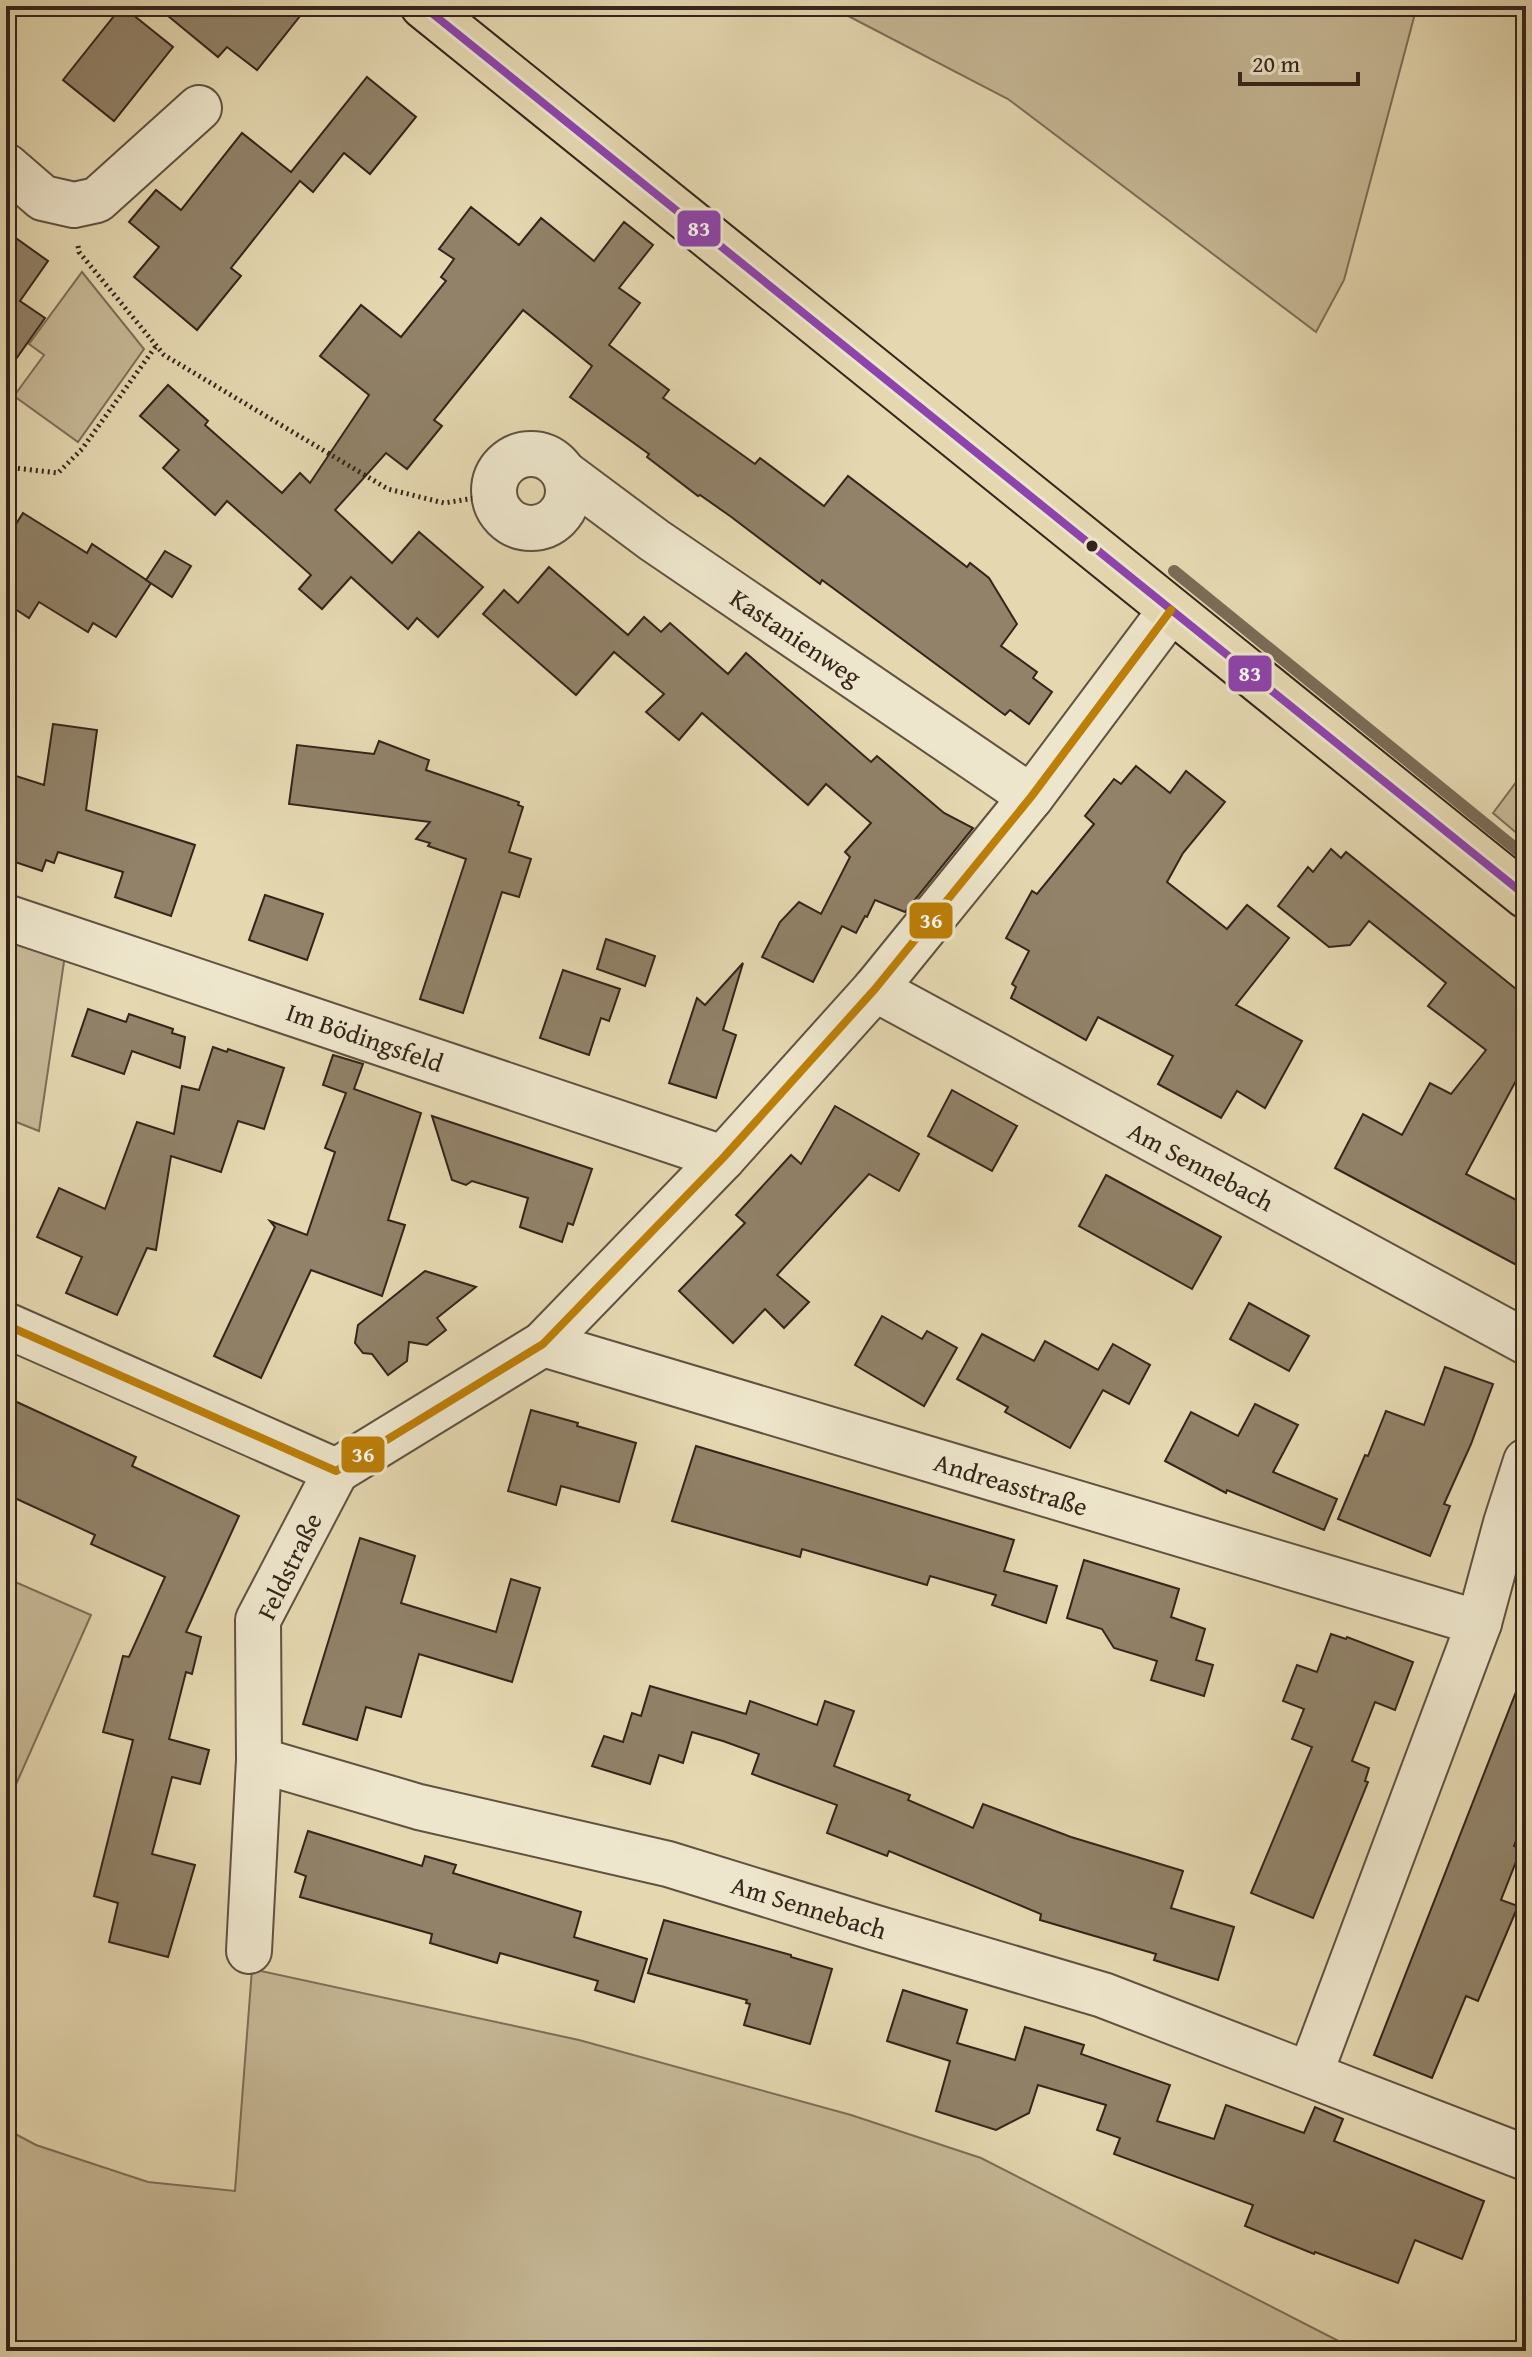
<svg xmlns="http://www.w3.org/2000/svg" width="1532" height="2357" font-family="'Gentium Book Plus',serif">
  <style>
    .green { fill: #c7b997; stroke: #7e6e58; stroke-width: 2 }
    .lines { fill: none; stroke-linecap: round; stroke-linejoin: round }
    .stream { stroke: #7b6b56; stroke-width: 12 }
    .building { fill: #918269; stroke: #35241a; stroke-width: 2 }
    .minor-casing { stroke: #615140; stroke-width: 48 }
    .major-casing { stroke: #35241a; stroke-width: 48 }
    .path { stroke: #35241a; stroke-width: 5; stroke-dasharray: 2 4; stroke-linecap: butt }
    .minor { stroke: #eee6cc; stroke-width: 44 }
    .major { stroke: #e5d8b1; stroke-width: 44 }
    .bus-1-casing { stroke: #eee6cc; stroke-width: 14 }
    .bus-2-casing { stroke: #eee6cc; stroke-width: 14 }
    .bus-1 { stroke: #8e44ad; stroke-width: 8 }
    .bus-2 { stroke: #bd7f08; stroke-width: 8 }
    .bus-dot { fill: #35241a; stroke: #eee6cc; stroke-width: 3 }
    .labels { text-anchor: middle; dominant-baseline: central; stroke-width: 7; stroke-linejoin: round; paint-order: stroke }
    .street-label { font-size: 26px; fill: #35241a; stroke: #eee6cc }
    .line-badge { stroke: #eee6cc; stroke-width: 3 }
    .badge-label { font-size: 22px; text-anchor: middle; font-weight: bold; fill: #fff }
  </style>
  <rect width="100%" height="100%" fill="#e5d8b1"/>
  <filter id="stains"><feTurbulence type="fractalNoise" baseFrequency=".0025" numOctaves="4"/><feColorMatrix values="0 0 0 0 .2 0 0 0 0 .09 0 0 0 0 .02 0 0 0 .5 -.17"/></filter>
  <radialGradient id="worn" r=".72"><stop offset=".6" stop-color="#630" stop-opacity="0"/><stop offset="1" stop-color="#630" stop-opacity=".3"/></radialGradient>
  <g class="green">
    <polygon points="829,6 1417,6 1344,280 1316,332 1008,99"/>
    <polygon points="82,272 144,349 78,442 14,396 44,355 29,344"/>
    <polygon points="1526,769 1526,841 1493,813"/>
    <polygon points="6,935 65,955 39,1131 6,1118"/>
    <polygon points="6,1578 91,1615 6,1807"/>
    <polygon points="252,1969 579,2040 851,2115 981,2158 1358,2351 6,2351 6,2129 36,2145 148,2182 235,2191"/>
  </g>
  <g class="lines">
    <polyline class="stream" points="1174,571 1526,857"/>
  </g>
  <g class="building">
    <polygon points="122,6 173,47 114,121 63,80"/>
    <polygon points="156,6 308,6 257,70 227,47 218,57"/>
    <polygon points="367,77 416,117 370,174 344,153 313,192 300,181 231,268 241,276 197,330 134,277 159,247 129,222 156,190 181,210 242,133 291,172"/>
    <polygon points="471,207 519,245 541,218 594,261 624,222 653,245 619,288 640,303 609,345 669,390 663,398 755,464 760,458 824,506 848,476 967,567 970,563 989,578 1017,624 1001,646 1037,672 1033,678 1052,692 1029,724 1010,710 1005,715 822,580 820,584 730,516 700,495 698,496 647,457 649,454 570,397 592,366 523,310 434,420 442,426 407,469 386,453 335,510 392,563 419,532 483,587 438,637 417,618 408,629 351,577 322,609 299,589 311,575 227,501 215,515 163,468 179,450 140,416 168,385 208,421 205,425 282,493 300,473 310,483 369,395 320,356 361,305 401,337 446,281 441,277 454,259 439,249"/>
    <polygon points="6,231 48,261 20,301 45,318 6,373"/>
    <polygon points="23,513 87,553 92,544 151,583 116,637 93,623 88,632 39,602 29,618 6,603 6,540"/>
    <polygon points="165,551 191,566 172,597 146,580"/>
    <polygon points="549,567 628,635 644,617 661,632 670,623 728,674 746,653 871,762 877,756 944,813 973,828 905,912 875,900 867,917 865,916 856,933 842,926 813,982 762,957 780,922 799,902 821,914 850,857 845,852 871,823 826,784 808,805 702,713 679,740 646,712 664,694 614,652 576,695 483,614 504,590 518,603"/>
    <polygon points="53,724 97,730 86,810 195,845 171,916 115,897 123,872 58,852 54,863 46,860 42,871 6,859 6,806 16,776 44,785"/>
    <polygon points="379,741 429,760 426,770 519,802 518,805 523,807 509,852 531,859 519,897 502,892 463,1013 420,999 466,859 428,846 430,843 416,839 430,822 289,804 297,745 374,754"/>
    <polygon points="1136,766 1170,793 1186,771 1225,802 1183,853 1167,882 1227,929 1247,905 1289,938 1236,1005 1302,1041 1265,1108 1237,1091 1221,1118 1158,1084 1173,1056 1098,1017 1086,1040 1011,998 1016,987 1012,984 1029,951 1006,938 1032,891 1037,894 1094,824 1085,816 1114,779 1121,784"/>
    <polygon points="1331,849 1341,858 1346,852 1526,997 1526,1062 1466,1174 1526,1205 1526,1270 1335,1168 1363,1114 1402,1135 1430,1083 1451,1094 1486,1050 1428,1006 1446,983 1369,921 1350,945 1329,947 1278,906 1308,867 1313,872"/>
    <polygon points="265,895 323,914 307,960 249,940"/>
    <polygon points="606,939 655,956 645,986 597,969"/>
    <polygon points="743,963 723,1030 736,1035 716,1098 669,1083 697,998 705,1005"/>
    <polygon points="563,970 620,989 609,1021 601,1018 589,1055 540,1038"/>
    <polygon points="88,1009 126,1022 129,1014 173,1029 172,1033 185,1037 180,1068 132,1051 124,1074 72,1056"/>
    <polygon points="213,1047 227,1052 228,1049 284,1068 264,1129 238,1121 221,1172 171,1156 156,1250 147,1248 117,1315 66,1293 82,1257 37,1237 59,1188 105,1209 137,1122 174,1134 182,1086 199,1090"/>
    <polygon points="333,1055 363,1064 354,1089 421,1113 388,1220 405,1225 382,1296 311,1270 261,1378 214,1356 275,1227 270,1221 307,1235 335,1152 325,1148 346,1093 323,1085"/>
    <polygon points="952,1090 1017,1126 992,1171 928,1136"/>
    <polygon points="835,1106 919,1154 899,1191 869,1174 777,1275 809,1302 784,1328 765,1309 733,1343 679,1291 745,1223 736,1215 791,1155 801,1164"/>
    <polygon points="432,1116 592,1169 573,1225 568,1223 562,1242 520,1227 528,1198 472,1181 466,1185 452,1180"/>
    <polygon points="1106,1175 1221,1237 1192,1289 1079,1226"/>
    <polygon points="425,1271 476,1287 437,1318 446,1330 427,1345 409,1342 407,1361 388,1375 372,1354 363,1353 355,1343 358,1325"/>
    <polygon points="1249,1303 1309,1336 1289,1371 1230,1339"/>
    <polygon points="882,1316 922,1339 927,1331 957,1348 924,1406 855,1365"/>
    <polygon points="982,1334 1034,1361 1045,1341 1098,1370 1113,1344 1150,1365 1129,1404 1103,1390 1070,1448 1005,1412 1008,1407 957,1379"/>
    <polygon points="1445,1367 1493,1384 1471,1444 1444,1504 1450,1506 1430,1556 1338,1519 1365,1455 1368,1456 1386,1411 1424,1425"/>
    <polygon points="6,1397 136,1457 132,1466 239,1516 186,1632 201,1637 192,1674 186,1672 169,1739 209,1750 200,1784 172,1777 152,1854 195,1865 168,1957 109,1942 118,1903 94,1896 133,1740 103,1732 123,1656 129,1657 165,1577 91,1544 95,1535 6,1494"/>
    <polygon points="1255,1404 1298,1425 1273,1472 1337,1499 1324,1530 1227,1490 1226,1493 1165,1461 1191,1412 1238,1436"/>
    <polygon points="531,1410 578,1423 577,1426 636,1443 619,1502 561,1486 556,1505 508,1491"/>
    <polygon points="696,1446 1014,1540 1004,1571 1057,1586 1046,1623 992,1605 996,1595 930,1576 927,1585 802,1549 800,1557 672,1521"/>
    <polygon points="360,1538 415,1556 401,1603 496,1632 511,1579 540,1588 512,1682 419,1654 401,1717 366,1707 357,1740 303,1724"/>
    <polygon points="1084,1560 1179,1589 1171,1617 1205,1629 1196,1660 1213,1665 1204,1696 1151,1680 1157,1661 1114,1648 1102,1629 1067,1618"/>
    <polygon points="1331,1634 1346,1639 1347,1637 1413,1662 1395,1710 1375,1702 1352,1761 1369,1768 1365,1781 1368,1782 1313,1918 1251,1893 1312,1747 1292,1739 1304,1709 1283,1701 1297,1665 1317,1672"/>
    <polygon points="1523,1674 1526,1674 1526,1815 1514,1846 1521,1849 1501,1900 1518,1906 1478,2001 1466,1996 1432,2078 1374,2055"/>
    <polygon points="650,1686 746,1714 750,1701 817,1725 825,1701 854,1711 834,1766 910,1795 908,1800 973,1828 983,1804 1071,1837 1183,1871 1171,1908 1234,1927 1218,1980 1154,1960 1156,1954 1040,1920 1041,1914 889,1851 887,1856 827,1833 837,1805 752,1774 759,1754 723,1741 692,1732 683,1763 659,1755 650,1784 592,1766 604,1736 623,1742 632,1713 641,1716"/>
    <polygon points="308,1831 422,1866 425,1856 456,1865 453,1873 581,1912 574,1937 647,1959 634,2002 595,1990 598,1981 500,1953 497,1963 430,1943 432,1934 300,1897 306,1876 295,1872"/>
    <polygon points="664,1920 791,1955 791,1957 832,1969 810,2044 744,2025 750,2004 746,2003 747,2000 648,1973"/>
    <polygon points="903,1990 967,2010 957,2043 1015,2060 1025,2027 1084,2045 1081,2054 1170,2085 1157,2121 1214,2139 1226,2105 1304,2133 1315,2107 1343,2119 1334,2141 1484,2201 1462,2259 1415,2240 1398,2283 1315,2252 1314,2254 1245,2226 1253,2205 1114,2154 1120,2138 1097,2130 1106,2105 1038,2085 1029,2113 996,2130 936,2111 950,2061 887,2041"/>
  </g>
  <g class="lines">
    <defs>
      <g id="minor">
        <polyline points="6,166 43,198 74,205 97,200 199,108"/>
        <circle cx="531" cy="491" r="37"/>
        <polyline points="564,473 654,540 1031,797"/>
        <polyline points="6,917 723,1158"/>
        <polyline points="875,989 1526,1342"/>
        <polyline points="6,1325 336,1471 543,1344 723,1158 875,989 1031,797 1171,610"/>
        <polyline points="543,1344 1479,1623"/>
        <polyline points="259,1760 419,1807 668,1864 876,1928 1103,1995 1526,2158"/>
        <polyline points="249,1951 259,1760 258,1620 336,1471"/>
        <polyline points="1310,2074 1479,1623 1506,1523 1526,1461"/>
      </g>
      <polyline id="major" points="423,6 1526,896"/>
    </defs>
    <use href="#minor" class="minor-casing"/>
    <use href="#major" class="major-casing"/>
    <g class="path">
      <polyline points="78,246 79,252 164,355 388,489 444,503 493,495"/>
      <polyline points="6,467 58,473 82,449 156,346"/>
    </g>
    <use href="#minor" class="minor"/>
    <use href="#major" class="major"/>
    <defs>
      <polyline id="bus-1" points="423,6 1526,896"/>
      <polyline id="bus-2" points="6,1325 336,1471 543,1344 723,1158 875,989 1031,797 1171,610"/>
    </defs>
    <use href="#bus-1" class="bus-1-casing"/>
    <use href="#bus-2" class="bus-2-casing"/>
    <use href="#bus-1" class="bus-1"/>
    <use href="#bus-2" class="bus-2"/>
  </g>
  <circle class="bus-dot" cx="1092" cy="546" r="7"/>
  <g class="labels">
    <g class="street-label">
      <text transform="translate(796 637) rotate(34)">Kastanienweg</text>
      <text transform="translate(365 1037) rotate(19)">Im Bödingsfeld</text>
      <text transform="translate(1201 1166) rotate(28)">Am Sennebach</text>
      <text transform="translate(1011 1484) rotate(17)">Andreasstraße</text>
      <text transform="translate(289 1566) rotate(-64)">Feldstraße</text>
      <text transform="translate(809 1907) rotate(17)">Am Sennebach</text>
    </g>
  </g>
  <g class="line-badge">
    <rect x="676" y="209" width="46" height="39" rx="8" fill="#8e44ad"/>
    <rect x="1227" y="654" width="46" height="39" rx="8" fill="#8e44ad"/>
    <rect x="908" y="901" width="46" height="39" rx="8" fill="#bd7f08"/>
    <rect x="340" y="1435" width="46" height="39" rx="8" fill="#bd7f08"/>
  </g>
  <g class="badge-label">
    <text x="699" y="236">83</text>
    <text x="1250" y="681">83</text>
    <text x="931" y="928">36</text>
    <text x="363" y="1462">36</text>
  </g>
  <rect width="1532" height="2357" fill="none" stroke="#e5d8b1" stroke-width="32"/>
  <rect x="8" y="8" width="1516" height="2341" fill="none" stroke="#35241a" stroke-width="4"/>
  <rect x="16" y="16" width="1500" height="2325" fill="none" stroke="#35241a" stroke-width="2"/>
  <path d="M1240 72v12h118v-12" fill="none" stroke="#35241a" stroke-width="4"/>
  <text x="1252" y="72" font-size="24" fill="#35241a" stroke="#eee6cc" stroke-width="6" paint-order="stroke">20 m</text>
  <rect width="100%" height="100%" filter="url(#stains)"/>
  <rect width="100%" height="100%" fill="url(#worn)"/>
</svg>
